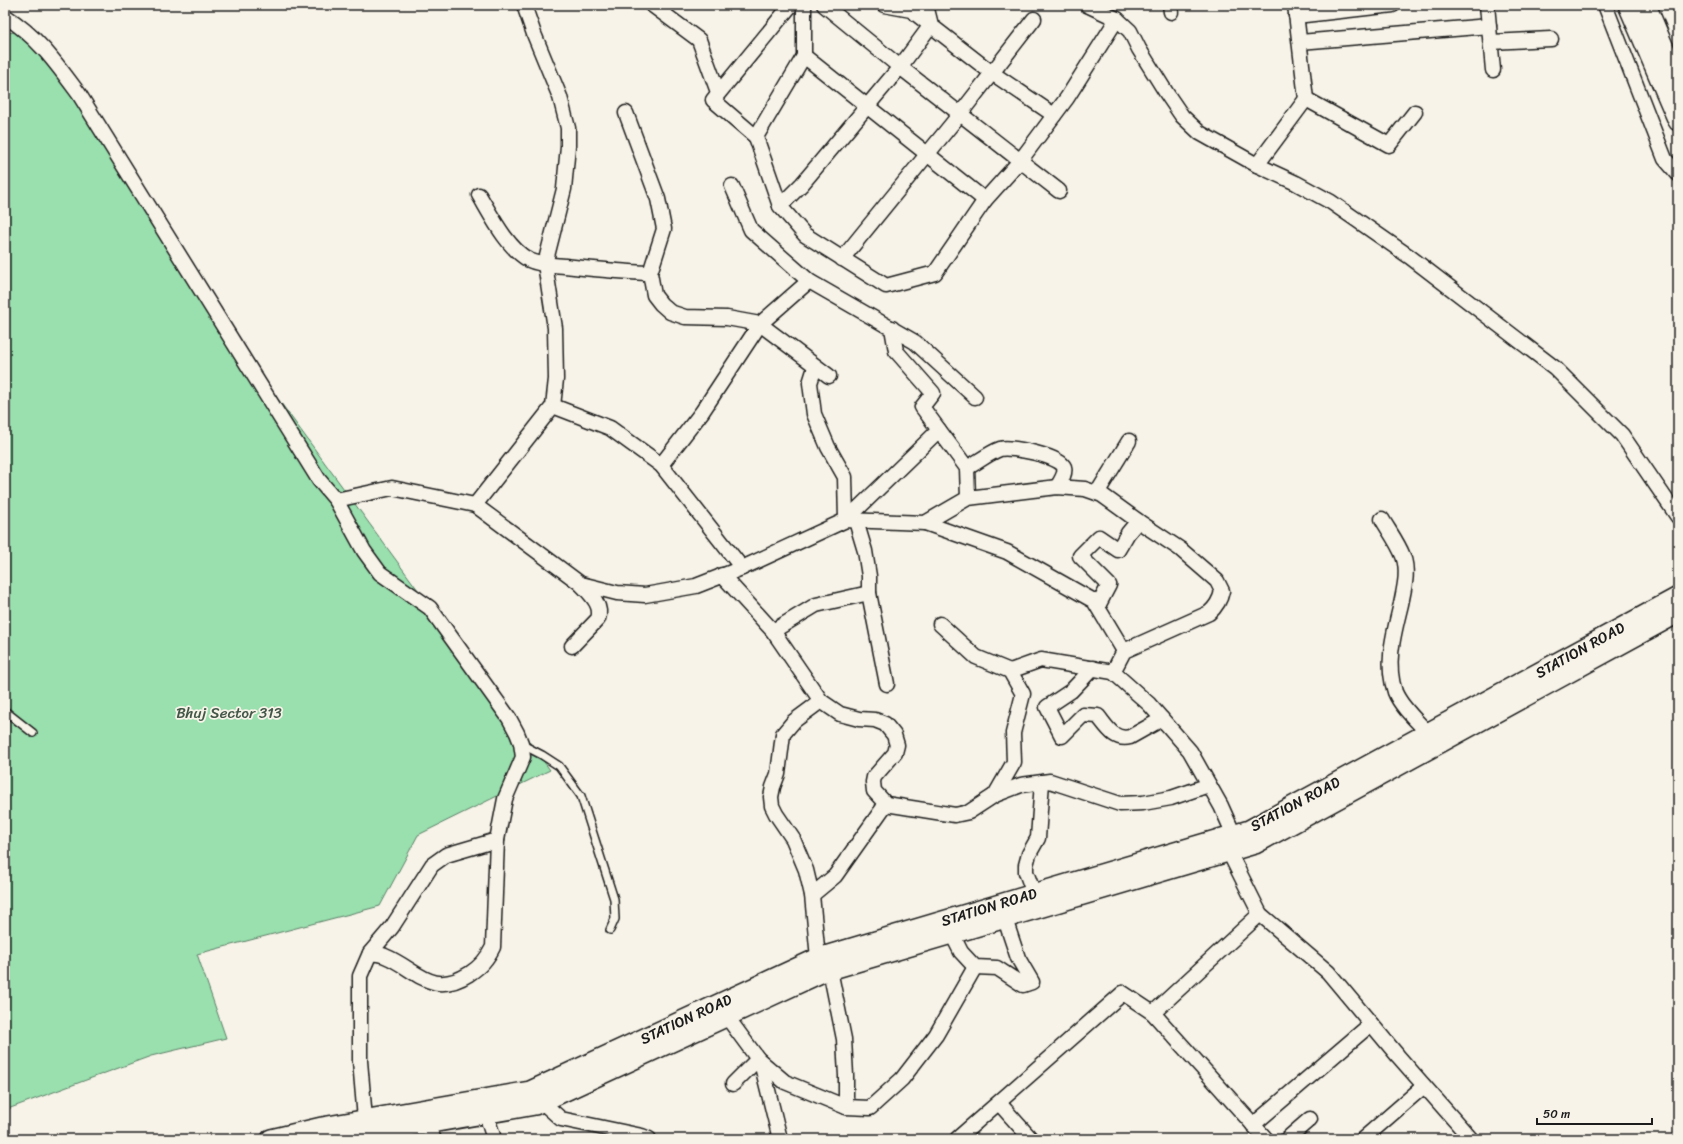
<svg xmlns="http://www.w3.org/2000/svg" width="1683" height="1144" font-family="Sriracha,sans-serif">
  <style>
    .green { fill: #99e0ae; stroke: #5a7e65 }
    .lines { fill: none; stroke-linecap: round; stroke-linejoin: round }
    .lane-casing { stroke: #1c1c1c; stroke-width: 10 }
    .street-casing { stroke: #1c1c1c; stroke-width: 17 }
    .secondary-casing { stroke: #1c1c1c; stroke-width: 22 }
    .lane { stroke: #f7f3e8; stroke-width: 7 }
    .street { stroke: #f7f3e8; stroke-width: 14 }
    .secondary { stroke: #f7f3e8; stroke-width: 19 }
    .labels { text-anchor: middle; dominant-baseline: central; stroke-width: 3.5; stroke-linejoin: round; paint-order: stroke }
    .street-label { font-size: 15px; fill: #1c1c1c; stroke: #f7f3e8 }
    .park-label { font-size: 15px; fill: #425748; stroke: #f7f3e8 }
  </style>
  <rect width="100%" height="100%" fill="#f7f3e8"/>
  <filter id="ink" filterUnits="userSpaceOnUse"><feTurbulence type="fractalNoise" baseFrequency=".025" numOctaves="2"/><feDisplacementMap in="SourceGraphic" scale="8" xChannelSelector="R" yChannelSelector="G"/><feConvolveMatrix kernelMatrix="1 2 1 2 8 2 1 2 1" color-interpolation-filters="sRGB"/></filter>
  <g filter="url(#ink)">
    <polygon class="green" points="29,31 231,335 550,770 418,835 380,906 197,954 226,1038 151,1056 5,1110 5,33"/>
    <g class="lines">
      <defs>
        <g id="lane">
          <polyline points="5,711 33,733"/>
          <polyline points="521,744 542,755 559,766 581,796 614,899 615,919 610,930"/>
        </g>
        <g id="street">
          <polyline points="652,5 699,40 718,92"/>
          <polyline points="804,5 804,56 756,137 780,206 805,235 886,286 935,273 985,200 1020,161 1067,98 1117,19"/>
          <polyline points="884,5 911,10 992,73 1054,115"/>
          <polyline points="926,5 931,25 900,67 1059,191"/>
          <polyline points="1087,5 1117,19 1130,31 1139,49 1167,94 1182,116 1200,133 1257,165 1296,183 1331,202 1410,257 1555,368 1622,435 1678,517"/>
          <polyline points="1170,5 1171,12"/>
          <polyline points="1487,5 1493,70"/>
          <polyline points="1605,5 1665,159 1678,174"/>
          <path d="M 5,16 C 38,37 56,63 79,94 L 319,480 L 336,500 L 364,551 L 380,573 L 430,608 L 509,718 L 517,733 L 521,743 L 523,757 L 505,799 L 497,840 L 446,855 L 432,865 L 392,927 L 370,953 L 360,976 L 360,1061 L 365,1119"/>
          <polyline points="1296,16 1393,5"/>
          <polyline points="1300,42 1489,26"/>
          <polyline points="1491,42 1551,39"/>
          <polyline points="804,56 985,200"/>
          <polyline points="1306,99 1389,145 1415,112"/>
          <polyline points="626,113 658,199 664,229 650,273 654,295 661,304 670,312 685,317 727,318 760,324 809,281"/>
          <polyline points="756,137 713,100 791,5"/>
          <polyline points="1257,165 1306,99 1295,5"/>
          <polyline points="732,186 751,230 809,281 915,342 975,397"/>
          <path d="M 479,195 C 491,215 507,248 529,260 C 539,265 554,265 565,266 C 593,269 622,272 650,273"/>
          <polyline points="780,206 802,184 900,67 824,5"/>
          <polyline points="842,259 960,114 1034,19"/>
          <polyline points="892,328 896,351 933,393 922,407 967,468 968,498"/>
          <polyline points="815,367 810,383 814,414 828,447 845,477 846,520"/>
          <polyline points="553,406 610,428 661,465 742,568"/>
          <polyline points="661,465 702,412 760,324 829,376"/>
          <path d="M 967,468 C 978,462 989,453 1000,449 C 1011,446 1060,456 1064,467 C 1066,474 1060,482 1057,487"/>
          <polyline points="1097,493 1129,441"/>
          <polyline points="336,500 392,488 475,505 581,584 617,593 645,595 696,586 742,568 846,520 925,523 1007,552 1094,601 1124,651"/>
          <polyline points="475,505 553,406 556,379 555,328 545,264 564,189 568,146 568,128 560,97 534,34 524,5"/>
          <path d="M 1382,519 C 1389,531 1398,543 1403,556 C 1409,571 1404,589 1401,604 C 1394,633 1385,663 1395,692 C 1401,707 1417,721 1428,733"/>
          <polyline points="846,520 939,430"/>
          <polyline points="856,521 865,551 869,576 869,593 887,684"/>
          <path d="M 925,523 L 968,498 L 1057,487 L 1085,489 L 1102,495 L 1138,521 L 1180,549 L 1217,581 L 1222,591 C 1220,601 1216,607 1209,613 L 1124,651 L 1113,672"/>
          <polyline points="722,575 773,631 821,701 840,714 859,719 875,720 885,724 894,735 897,745 895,753 874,777 873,782 874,791 886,804 955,815 969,812 995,795 1021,785 1050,781 1120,804 1143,803 1171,798 1209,785"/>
          <polyline points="1098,606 1109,585 1080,556 1099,537 1118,550 1128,533 1138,521"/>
          <polyline points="940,624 976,657 1010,671 1023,694 1013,733 1014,762 995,795"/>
          <polyline points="773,631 816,605 869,593"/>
          <path d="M 572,646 L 598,619 C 603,605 590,594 581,584"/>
          <path d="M 1093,668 L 1071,691 L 1047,707 L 1062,736 L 1083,715 L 1098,716 C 1107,727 1114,741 1130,737 L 1162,719"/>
          <polyline points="1010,671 1041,660 1113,672 1149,704 1190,751 1221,806 1234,835"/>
          <polyline points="1229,852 1260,914 1328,972 1398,1056 1471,1139"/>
          <polyline points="1034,894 1026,872 1026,865 1029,854 1038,838 1042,782"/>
          <polyline points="812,895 835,876 886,804"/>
          <polyline points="952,934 961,952 975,967 997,968 1023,985 1032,982 1018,958 1005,919"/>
          <path d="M 370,953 C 375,954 381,954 385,956 C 417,969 431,998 469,974 C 481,966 487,959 493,947 L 497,840"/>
          <polyline points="818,958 812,895 806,870 793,839 776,814 772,806 771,797 773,787 778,774 783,734 794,721 821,701"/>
          <polyline points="830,970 844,1039 846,1076 846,1107"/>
          <polyline points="1153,1013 1260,914"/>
          <polyline points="727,1017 758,1059 785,1082 846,1107 870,1108 902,1079 936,1035 975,967"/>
          <polyline points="761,1062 780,1139"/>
          <polyline points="733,1084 758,1059"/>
          <polyline points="542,1102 561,1119 642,1136 649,1139"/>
          <polyline points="999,1103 1031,1139"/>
          <polyline points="486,1114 494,1139"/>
          <polyline points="425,1124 434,1139"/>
          <polyline points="1253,1125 1371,1024"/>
          <polyline points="957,1139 1123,993 1153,1013 1266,1139"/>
          <polyline points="1287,1139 1310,1119"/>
          <polyline points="1363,1139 1424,1086"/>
        </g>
        <g id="secondary">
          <polyline points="1628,5 1678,121"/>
          <polyline points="1646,5 1678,81"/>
          <polyline points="271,1139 322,1127 530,1091 818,958 1249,830 1678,597"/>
          <polyline points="339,1139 535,1105 823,972 1255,844 1678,613"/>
        </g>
      </defs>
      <use href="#lane" class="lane-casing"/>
      <use href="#street" class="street-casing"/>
      <use href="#secondary" class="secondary-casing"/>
      <use href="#lane" class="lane"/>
      <use href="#street" class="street"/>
      <use href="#secondary" class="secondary"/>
    </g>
  </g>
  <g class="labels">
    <g class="street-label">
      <text transform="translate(1580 650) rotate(-29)">STATION ROAD</text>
      <text transform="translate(1295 804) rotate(-28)">STATION ROAD</text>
      <text transform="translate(989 907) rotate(-17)">STATION ROAD</text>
      <text transform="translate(686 1019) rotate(-25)">STATION ROAD</text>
    </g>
    <g class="park-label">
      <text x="229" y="713">Bhuj Sector 313</text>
    </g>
  </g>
  <rect width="1683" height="1144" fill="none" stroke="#f7f3e8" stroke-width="20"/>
  <rect x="10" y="10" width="1663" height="1124" fill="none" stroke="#1c1c1c" stroke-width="1.5" filter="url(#ink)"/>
  <path d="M1537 1118v6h115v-6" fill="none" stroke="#1c1c1c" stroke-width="2"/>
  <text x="1543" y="1118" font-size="12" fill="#1c1c1c" stroke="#f7f3e8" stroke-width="3" paint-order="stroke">50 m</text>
</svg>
